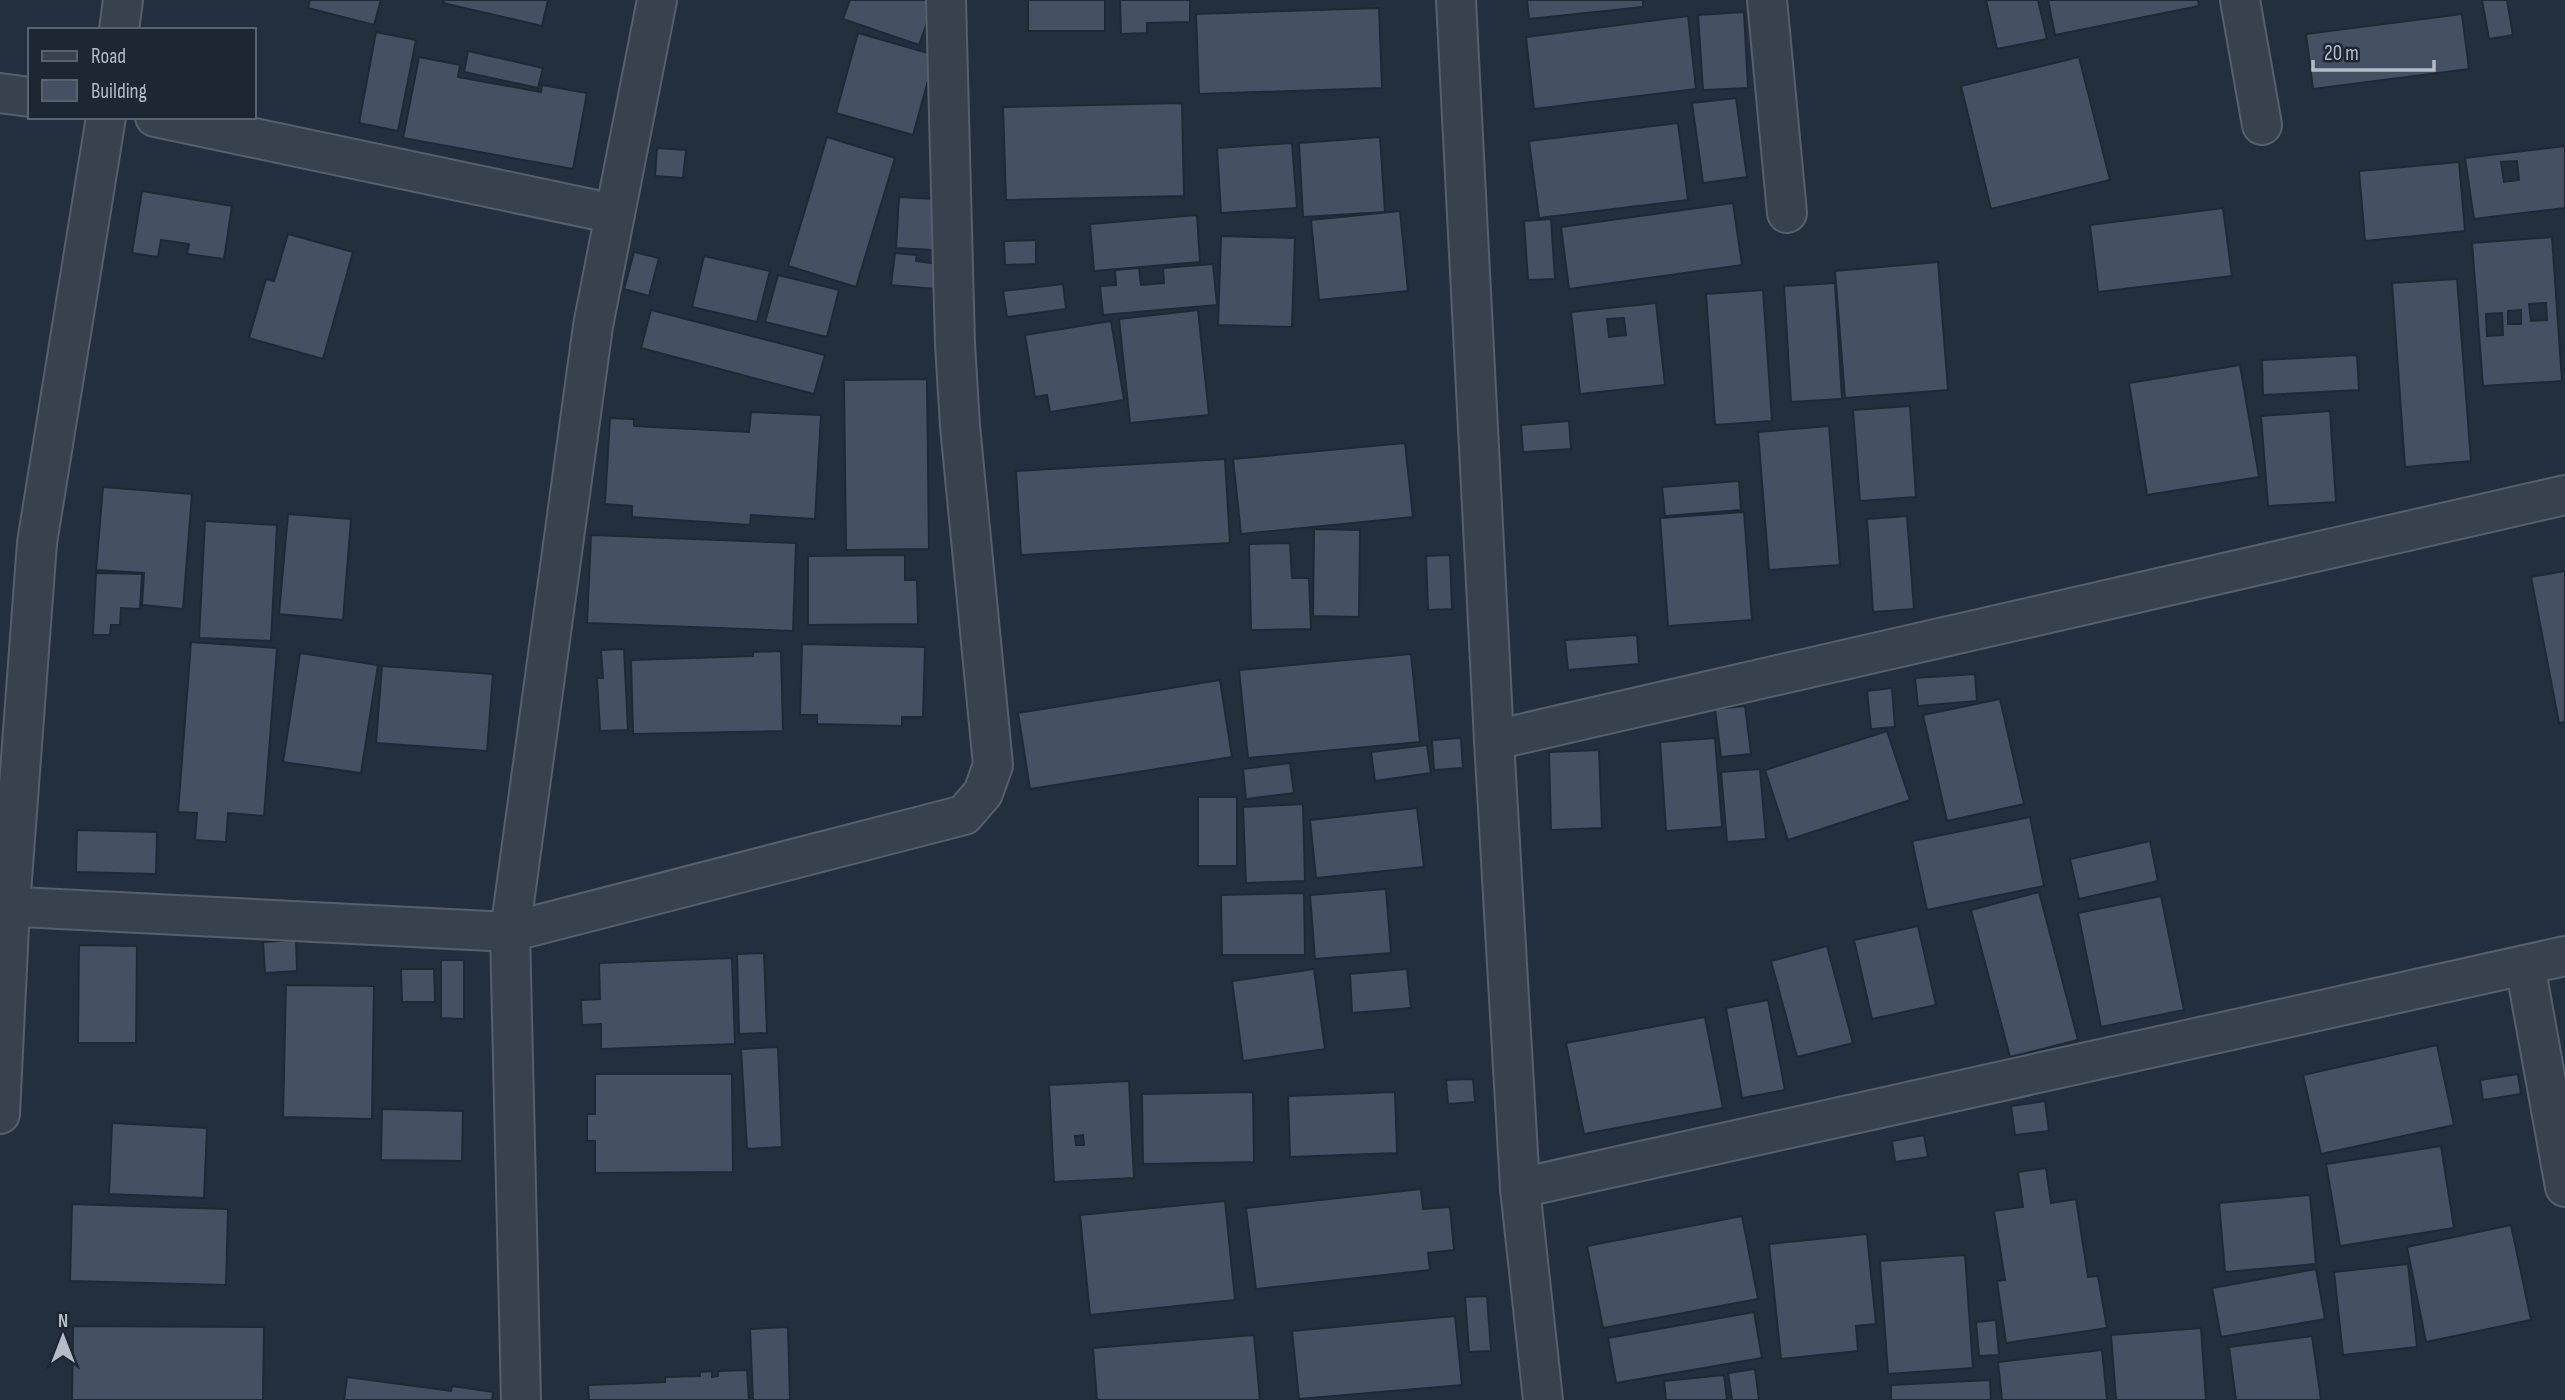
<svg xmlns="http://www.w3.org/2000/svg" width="2565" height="1400" font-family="'Sofia Sans Condensed',sans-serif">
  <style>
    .building { fill: #455162; stroke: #1f2835; stroke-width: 2; fill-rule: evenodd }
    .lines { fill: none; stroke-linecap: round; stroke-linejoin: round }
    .minor-casing { stroke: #565f6c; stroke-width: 42 }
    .minor { stroke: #38414e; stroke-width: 38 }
  </style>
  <rect width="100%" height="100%" fill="#242f3e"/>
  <g class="building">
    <polygon points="310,0 381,0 374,25 308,8"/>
    <polygon points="444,0 548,0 542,26 443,3"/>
    <polygon points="850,0 935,0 919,45 843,19"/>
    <rect x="1028" y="0" width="77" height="31"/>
    <polygon points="1120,0 1190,0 1190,22 1147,23 1147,33 1121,34"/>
    <polygon points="1527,0 1643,0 1643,7 1529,19"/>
    <polygon points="1986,0 2038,0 2047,39 1997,49"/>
    <polygon points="2048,0 2198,0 2199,6 2055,35"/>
    <polygon points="2482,0 2507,0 2513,35 2489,39"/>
    <polygon points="1379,8 1382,88 1199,94 1196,14"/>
    <polygon points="1744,12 1748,88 1703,90 1698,15"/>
    <polygon points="2462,14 2469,69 2313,89 2306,34"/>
    <polygon points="1688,16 1696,89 1534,109 1526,37"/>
    <polygon points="376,32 416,40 398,131 359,123"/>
    <polygon points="858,33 935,55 913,135 836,113"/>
    <polygon points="468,51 543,68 538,88 464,72"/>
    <polygon points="419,57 460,65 458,77 541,92 542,85 587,93 573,169 403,138"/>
    <polygon points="2079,57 2110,180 1991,209 1961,86"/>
    <polygon points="1736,98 1747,177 1703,183 1692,103"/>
    <polygon points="1182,103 1184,196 1006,200 1003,107"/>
    <polygon points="1678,123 1688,200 1539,218 1529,141"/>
    <polygon points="827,137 895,158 856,287 788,266"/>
    <polygon points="1380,137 1385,212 1303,217 1299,143"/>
    <polygon points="1292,143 1297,208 1221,213 1217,148"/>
    <path d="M 2565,146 L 2565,208 L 2474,219 L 2465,158 ZM 2517,161 L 2519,180 L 2504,182 L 2501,162 Z"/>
    <polygon points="657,148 686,150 683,178 655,176"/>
    <polygon points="2459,162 2465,231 2365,241 2359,171"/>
    <polygon points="142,191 232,206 224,259 187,254 189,244 161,240 158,257 132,253"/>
    <polygon points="899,197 936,199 933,250 896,248"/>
    <polygon points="1733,203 1742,265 1569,289 1561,227"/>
    <polygon points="2223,208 2232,276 2098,292 2090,225"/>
    <polygon points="1400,211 1408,291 1319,300 1311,220"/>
    <polygon points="1197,215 1200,262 1094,271 1090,224"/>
    <polygon points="1551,219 1555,279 1528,280 1524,221"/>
    <polygon points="288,234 353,252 323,359 249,338 266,279 274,281"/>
    <polygon points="1221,236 1295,238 1292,327 1218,325"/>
    <path d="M 2552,237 L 2562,381 L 2483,386 L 2472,243 ZM 2546,303 L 2547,320 L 2531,321 L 2529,304 ZM 2521,310 L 2521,324 L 2508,324 L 2508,311 ZM 2502,313 L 2503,335 L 2487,336 L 2486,314 Z"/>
    <polygon points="1036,240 1036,264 1005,265 1004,241"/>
    <polygon points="634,252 659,258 649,296 624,289"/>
    <polygon points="895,253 917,255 916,261 938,264 935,289 891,285"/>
    <polygon points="704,256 770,271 757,322 692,307"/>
    <polygon points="1938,262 1948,390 1845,398 1835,271"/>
    <polygon points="1213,264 1217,305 1103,315 1100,286 1116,285 1115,270 1139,268 1141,285 1164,283 1163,268"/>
    <polygon points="778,275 839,290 827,337 765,322"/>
    <polygon points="2457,279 2471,461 2405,467 2392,283"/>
    <polygon points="1835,283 1842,399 1791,402 1784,286"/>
    <polygon points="1063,284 1066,309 1007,317 1003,291"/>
    <polygon points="1763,290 1772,421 1715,425 1706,294"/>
    <path d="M 1656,303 L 1665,385 L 1580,394 L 1571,312 ZM 1624,318 L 1626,335 L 1609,337 L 1607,319 Z"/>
    <polygon points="651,310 825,355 814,394 641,348"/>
    <polygon points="1198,310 1209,415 1130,423 1119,319"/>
    <polygon points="1111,321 1124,400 1050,412 1047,395 1035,397 1025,335"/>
    <polygon points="2357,355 2359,390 2263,395 2262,360"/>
    <polygon points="2240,365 2259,477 2147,495 2129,383"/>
    <polygon points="927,379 929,549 846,550 844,380"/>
    <polygon points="1910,406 1916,497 1860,501 1853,410"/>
    <polygon points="2330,411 2336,502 2268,506 2261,416"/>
    <polygon points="751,412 821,415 815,519 751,515 750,525 632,517 632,506 605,504 610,418 634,419 634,426 749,432"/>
    <polygon points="1569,421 1571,449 1523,452 1521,425"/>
    <polygon points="1829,426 1840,565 1769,570 1758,432"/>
    <polygon points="1405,443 1413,517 1241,534 1233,459"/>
    <polygon points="1225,459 1230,543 1021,555 1016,471"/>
    <polygon points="1739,481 1741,510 1665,516 1662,487"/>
    <polygon points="103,487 192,494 183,609 142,605 144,573 96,570"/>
    <polygon points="1744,512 1752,620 1668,626 1660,518"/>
    <polygon points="288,514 351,519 343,620 279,614"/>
    <polygon points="1907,516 1914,609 1873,612 1867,519"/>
    <polygon points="205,521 277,525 271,641 199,638"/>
    <polygon points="1314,529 1360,530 1359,617 1313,616"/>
    <polygon points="591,535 796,543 793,631 587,623"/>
    <polygon points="1290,543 1292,578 1309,578 1311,629 1251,630 1249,544"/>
    <polygon points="905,555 905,580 917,580 918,624 808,625 808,556"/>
    <polygon points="1450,555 1452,609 1428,610 1426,556"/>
    <polygon points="2565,571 2565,722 2559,723 2531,577"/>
    <polygon points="96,573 142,574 140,609 121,608 120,625 111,625 110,635 93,635"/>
    <polygon points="1637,635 1639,664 1568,670 1565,640"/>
    <polygon points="191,642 277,648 264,816 228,813 226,842 195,840 197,813 178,812"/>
    <polygon points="802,644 925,647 923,717 902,717 902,726 817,724 817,715 800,715"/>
    <polygon points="624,649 628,730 600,731 597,678 603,678 601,650"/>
    <polygon points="781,651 783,731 633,734 631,660 753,656 753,652"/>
    <polygon points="300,653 378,665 361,773 283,762"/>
    <polygon points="1411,654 1420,742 1248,758 1239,670"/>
    <polygon points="382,666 493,674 487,751 376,743"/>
    <polygon points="1975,674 1977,701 1918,706 1915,678"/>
    <polygon points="1220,680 1232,757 1030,789 1018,713"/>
    <polygon points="1892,688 1895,727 1871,729 1867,691"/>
    <polygon points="2000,699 2024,804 1947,821 1923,715"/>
    <polygon points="1745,706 1751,754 1721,757 1715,709"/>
    <polygon points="1887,731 1910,800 1788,840 1765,770"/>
    <polygon points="1461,738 1463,768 1434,770 1432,740"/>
    <polygon points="1715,738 1722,827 1666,831 1660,742"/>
    <polygon points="1427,745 1431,773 1375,781 1371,752"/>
    <polygon points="1599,750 1602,828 1551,830 1549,752"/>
    <polygon points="1290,763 1294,793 1246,799 1243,769"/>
    <polygon points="1760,769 1766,839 1727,842 1721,772"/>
    <rect x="1198" y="797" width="39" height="69"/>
    <polygon points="1303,804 1305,881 1246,883 1243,807"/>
    <polygon points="1417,808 1424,867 1316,878 1310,820"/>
    <polygon points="2030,817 2044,886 1927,910 1912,841"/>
    <polygon points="77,830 157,832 156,874 76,872"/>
    <polygon points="2150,841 2158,881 2079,899 2070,859"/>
    <polygon points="1386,889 1391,953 1315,959 1310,895"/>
    <polygon points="2039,892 2078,1040 2010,1057 1971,910"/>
    <polygon points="1304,893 1305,955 1222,955 1221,895"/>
    <polygon points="2161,896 2184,1010 2101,1027 2078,913"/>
    <polygon points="1918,926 1936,1005 1872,1019 1854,940"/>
    <polygon points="296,940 297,971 265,973 263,942"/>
    <polygon points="79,945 137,946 136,1043 78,1043"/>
    <polygon points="1827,946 1853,1043 1797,1057 1771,961"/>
    <polygon points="764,953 767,1033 739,1034 737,954"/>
    <polygon points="732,958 735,1044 601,1049 601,1024 582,1025 581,1000 600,999 599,963"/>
    <polygon points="441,960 464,960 464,1019 441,1018"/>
    <polygon points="401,969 434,969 435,1002 402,1002"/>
    <polygon points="1314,969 1325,1049 1243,1061 1232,981"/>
    <polygon points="1407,969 1411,1008 1352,1013 1350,974"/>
    <polygon points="286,985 374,986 372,1119 283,1117"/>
    <polygon points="1768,1000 1785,1090 1742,1098 1726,1008"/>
    <polygon points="1705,1017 1723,1108 1584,1134 1566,1043"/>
    <polygon points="2437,1045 2454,1125 2321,1154 2303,1075"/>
    <polygon points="778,1047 782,1147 747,1149 741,1049"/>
    <polygon points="595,1074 732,1074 733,1172 595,1173 595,1141 587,1141 587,1114 595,1114"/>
    <polygon points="2518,1074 2521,1094 2483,1100 2480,1080"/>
    <polygon points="1473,1079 1475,1102 1448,1104 1446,1080"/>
    <path d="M 1129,1081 L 1134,1178 L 1054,1182 L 1049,1085 ZM 1083,1135 L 1084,1145 L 1076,1145 L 1075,1136 Z"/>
    <polygon points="1253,1092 1254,1162 1143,1164 1142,1094"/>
    <polygon points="1395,1092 1397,1153 1290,1157 1288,1096"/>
    <polygon points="2045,1101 2049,1131 2015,1135 2011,1106"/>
    <polygon points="382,1109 463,1111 462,1161 381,1160"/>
    <polygon points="112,1123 207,1128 204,1198 109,1194"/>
    <polygon points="1924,1135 1928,1157 1895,1162 1892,1141"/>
    <polygon points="2441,1146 2454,1228 2340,1246 2326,1164"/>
    <polygon points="2046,1168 2051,1203 2076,1199 2088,1277 2098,1276 2107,1328 2006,1343 1997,1281 2005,1280 1994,1211 2023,1207 2018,1172"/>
    <polygon points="1421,1189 1423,1209 1450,1207 1454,1250 1428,1253 1430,1270 1256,1289 1246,1208"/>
    <polygon points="2310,1195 2316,1264 2225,1272 2219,1203"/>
    <polygon points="1225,1201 1235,1300 1090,1315 1080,1215"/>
    <polygon points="72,1204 228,1209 226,1285 70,1281"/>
    <polygon points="1742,1216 1758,1299 1603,1328 1587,1246"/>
    <polygon points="2511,1225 2531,1320 2426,1342 2407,1247"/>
    <polygon points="1867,1234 1876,1324 1856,1326 1858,1351 1781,1359 1769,1244"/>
    <polygon points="1965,1255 1973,1368 1888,1374 1880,1261"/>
    <polygon points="2408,1264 2417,1347 2343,1355 2334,1272"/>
    <polygon points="2316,1269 2325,1319 2221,1337 2212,1288"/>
    <polygon points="1487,1296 1491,1351 1469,1352 1465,1297"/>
    <polygon points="1754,1312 1762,1358 1616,1383 1608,1338"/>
    <polygon points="1455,1316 1462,1385 1299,1399 1292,1331"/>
    <polygon points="1996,1320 1999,1355 1979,1356 1976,1322"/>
    <polygon points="73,1326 264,1327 263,1400 72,1400"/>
    <polygon points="788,1327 790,1400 753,1400 750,1329"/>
    <polygon points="2201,1328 2206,1400 2116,1400 2111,1335"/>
    <polygon points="1254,1335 1260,1400 1097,1400 1093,1348"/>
    <polygon points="2312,1336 2321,1400 2236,1400 2229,1347"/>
    <polygon points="2102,1350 2107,1400 2002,1400 1998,1362"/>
    <polygon points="1755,1369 1759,1400 1732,1400 1728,1373"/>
    <polygon points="747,1370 749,1400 589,1400 588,1385 665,1382 665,1377 700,1376 700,1372 712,1371 712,1377 718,1376 718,1371"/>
    <polygon points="1724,1375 1727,1400 1666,1400 1664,1381"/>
    <polygon points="347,1377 451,1391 452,1386 493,1392 492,1400 344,1400"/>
    <polygon points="1990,1380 1991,1400 1891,1400 1891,1385"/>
  </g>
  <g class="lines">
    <defs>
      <g id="minor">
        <polyline points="1456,0 1494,740 1520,1188 1543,1400"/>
        <polyline points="1767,0 1787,213"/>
        <polyline points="2240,0 2262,125"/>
        <polyline points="119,30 123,0"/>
        <polyline points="0,93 30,97"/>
        <polyline points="155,117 615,214"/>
        <polyline points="1494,740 2565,495"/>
        <polyline points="0,906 510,932 964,815 983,793 993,765 960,426 955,344 946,0"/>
        <polyline points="2525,965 2565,1187"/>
        <polyline points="0,1114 10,906 37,543 106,117"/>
        <polyline points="1520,1188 2565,956"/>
        <polyline points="521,1400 510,932 593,326 657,0"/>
      </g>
    </defs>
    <use href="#minor" class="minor-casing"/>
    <use href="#minor" class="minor"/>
  </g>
  <rect x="28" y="28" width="228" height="91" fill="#1d2633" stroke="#59626f" stroke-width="2"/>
  <rect x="42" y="51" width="35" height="10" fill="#38414e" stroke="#59626f" stroke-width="2"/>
  <text x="91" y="63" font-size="21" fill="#b4bcc9">Road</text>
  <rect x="42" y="80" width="35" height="21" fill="#455162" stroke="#59626f" stroke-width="2"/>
  <text x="91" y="98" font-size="21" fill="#b4bcc9">Building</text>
  <g transform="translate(63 1337)" stroke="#1d2633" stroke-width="5" paint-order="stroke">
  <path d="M0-5L12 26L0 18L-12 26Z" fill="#b4bcc9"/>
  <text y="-10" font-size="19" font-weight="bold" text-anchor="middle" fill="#b4bcc9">N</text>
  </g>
  <path d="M2313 60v10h121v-10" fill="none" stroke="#b4bcc9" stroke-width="3.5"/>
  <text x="2324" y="60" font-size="21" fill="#b4bcc9" stroke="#1d2633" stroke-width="5" paint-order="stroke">20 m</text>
</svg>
